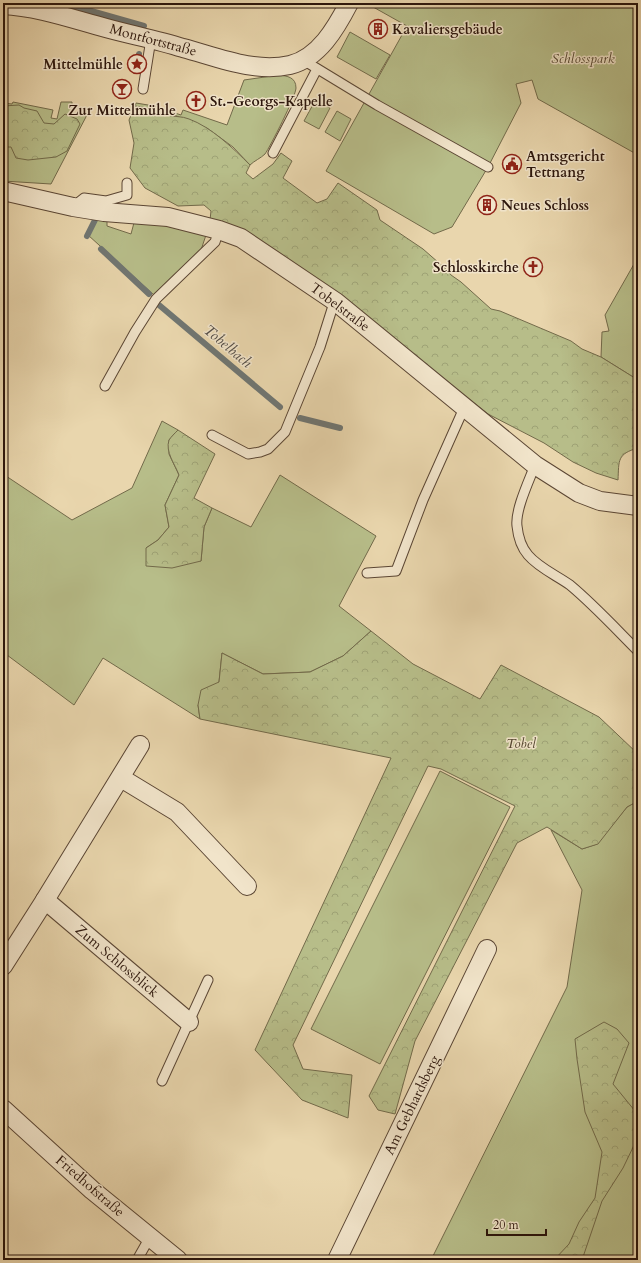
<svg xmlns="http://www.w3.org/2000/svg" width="641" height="1263" font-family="Cardo,serif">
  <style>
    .green { fill: #b7bd89; stroke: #726a4a }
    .forest { fill: url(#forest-crowns); stroke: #726a4a }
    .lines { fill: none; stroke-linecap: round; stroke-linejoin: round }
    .stream { stroke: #707672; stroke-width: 6 }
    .service-casing { stroke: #5b4634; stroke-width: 11 }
    .minor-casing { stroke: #5b4634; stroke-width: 20 }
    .service { stroke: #f1e4ca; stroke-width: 9 }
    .minor { stroke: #f1e4ca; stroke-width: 18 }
    .labels { text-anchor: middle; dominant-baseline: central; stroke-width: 3; stroke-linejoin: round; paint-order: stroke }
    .poi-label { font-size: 14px; font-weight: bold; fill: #2c160c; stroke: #f1e4ca; text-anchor: start }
    .street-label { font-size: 14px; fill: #2c160c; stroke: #f1e4ca }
    .park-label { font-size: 14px; font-style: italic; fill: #564832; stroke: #f1e4ca }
    .water-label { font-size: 15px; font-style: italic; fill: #544e48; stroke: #f1e4ca }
  </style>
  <defs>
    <pattern id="forest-crowns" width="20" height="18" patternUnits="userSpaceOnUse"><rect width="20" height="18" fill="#b7bd89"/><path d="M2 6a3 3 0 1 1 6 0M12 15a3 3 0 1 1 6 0" fill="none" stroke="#9ea275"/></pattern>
  </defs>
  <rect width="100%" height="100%" fill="#e9d6ad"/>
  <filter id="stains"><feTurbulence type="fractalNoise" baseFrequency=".005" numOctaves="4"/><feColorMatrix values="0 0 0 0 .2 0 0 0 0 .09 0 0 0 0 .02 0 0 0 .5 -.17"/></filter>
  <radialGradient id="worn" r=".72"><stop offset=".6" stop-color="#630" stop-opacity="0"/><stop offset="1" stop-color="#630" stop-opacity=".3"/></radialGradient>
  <g class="green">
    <polygon points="366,3 638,3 638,155 538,99 532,80 516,84 521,103 488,167 452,227 434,234 326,171 407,26"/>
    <polygon points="350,32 390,55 376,79 337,57"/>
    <path d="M 279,75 C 287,76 296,77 296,88 C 296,96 270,147 265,154 C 261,158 254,161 250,165 L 233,147 L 207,128 L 174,115 L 169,115 L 151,109 L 135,106 L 136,103 L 154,106 L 181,115 L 183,110 L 227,125 L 244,80 Z"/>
    <polygon points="316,99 330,108 319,129 304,121"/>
    <polygon points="13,102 53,110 51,118 57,119 61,102 72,102 72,114 88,113 51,184 3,181 3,103 12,104"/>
    <polygon points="337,111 351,119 340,141 325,132"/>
    <polygon points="100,215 107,217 107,226 131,234 135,219 206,235 201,250 154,295 88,235"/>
    <polygon points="638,257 638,380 601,357 602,332 609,331 605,315"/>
    <polygon points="162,421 178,430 169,440 169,454 179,475 165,505 169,527 158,540 146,548 201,561 204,527 212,508 251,527 280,475 376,536 339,606 371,631 343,656 310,672 263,674 222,653 219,682 198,705 200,719 103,658 74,705 3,652 3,474 72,520 132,488"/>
    <polygon points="440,771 510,807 380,1064 311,1029"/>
    <polygon points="638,801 638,1260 431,1260 567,987 582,890 551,830 582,849 597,844 627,807"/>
  </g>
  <g class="forest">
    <polygon points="19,105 24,108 37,111 44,123 54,124 65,114 77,119 80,124 67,151 56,157 28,160 16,158 11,147 5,147 3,145 3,106"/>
    <path d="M 135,106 C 146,108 156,112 167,115 C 174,117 182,116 189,119 C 211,127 233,148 250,165 L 246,173 L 253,179 L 273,164 L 281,153 L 292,161 L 283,178 L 317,203 L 327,199 L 338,183 L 377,210 L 380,220 L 423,249 L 447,270 L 451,275 L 461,282 L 491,309 L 500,311 L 571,341 L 582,349 L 601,357 L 638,380 L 638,448 C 617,454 619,460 618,480 L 596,473 L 573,462 L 544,443 L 488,414 L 437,374 L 210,220 L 211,211 L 204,205 L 178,206 L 145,188 L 130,168 L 134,143 L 129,120 Z"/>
    <path d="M 178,430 L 215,454 L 194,498 L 212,508 L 204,527 L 201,561 L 172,568 L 146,566 L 146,548 L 158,540 L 169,527 L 165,505 L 179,475 C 175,464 165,452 169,440 C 171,437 175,433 178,430 Z"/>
    <polygon points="371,631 413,664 480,699 501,665 599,717 638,754 638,801 627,807 598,844 582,849 547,827 517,843 415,1041 395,1114 378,1110 369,1096 515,806 441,769 428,766 293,1045 303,1069 352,1075 348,1118 302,1100 255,1050 391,758 200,719 198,705 201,690 219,682 222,653 263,674 310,672 343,656"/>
    <polygon points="604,1022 617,1029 629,1043 613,1084 635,1111 638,1137 623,1168 602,1201 582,1260 554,1260 569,1244 579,1222 595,1198 602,1152 585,1112 577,1059 575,1039"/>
  </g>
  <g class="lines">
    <g class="stream">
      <polyline points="63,3 144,26"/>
      <polyline points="136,71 139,54"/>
      <polyline points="87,236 97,216"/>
      <polyline points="101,249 149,294"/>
      <polyline points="159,305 280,407"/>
      <polyline points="300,418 340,428"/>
    </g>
    <defs>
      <g id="service">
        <polyline points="303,60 377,105 488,167"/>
        <polyline points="143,89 151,39"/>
        <polyline points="273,153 317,69"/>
        <polyline points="74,206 84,198 106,201 127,195 127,183"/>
        <polyline points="105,386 135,332 156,299 215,242 219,230"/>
        <polyline points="212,435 248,454 260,452 268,449 285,432 320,347 332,309 336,302"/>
        <path d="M 535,465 C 529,481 515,510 517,526 C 518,536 522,548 528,555 C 539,568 556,575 570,585 C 594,605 616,629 638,651"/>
        <polyline points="367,573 396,571 423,500 464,408"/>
        <polyline points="162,1081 208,980"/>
        <polyline points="137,1260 150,1237"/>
      </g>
      <g id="minor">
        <path d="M 3,5 C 39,7 72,19 106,28 C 132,35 158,40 183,48 C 217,57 254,73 290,65 C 319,58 336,28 349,3"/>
        <polyline points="3,191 73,207 104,212 168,217 219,230 241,238 336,302 535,465 579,493 600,501 638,506"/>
        <polyline points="121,778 177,812 247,886"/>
        <polyline points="45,900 140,745"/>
        <polyline points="3,966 45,900 189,1022"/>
        <polyline points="3,1109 92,1190 178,1260"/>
        <polyline points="337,1260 487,949"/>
      </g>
    </defs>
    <use href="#service" class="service-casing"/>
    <use href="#minor" class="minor-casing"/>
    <use href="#service" class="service"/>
    <use href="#minor" class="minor"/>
  </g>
  <defs>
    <symbol id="building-ring" viewBox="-11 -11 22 22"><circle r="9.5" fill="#f1e4ca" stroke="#8f2418" stroke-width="1.5"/><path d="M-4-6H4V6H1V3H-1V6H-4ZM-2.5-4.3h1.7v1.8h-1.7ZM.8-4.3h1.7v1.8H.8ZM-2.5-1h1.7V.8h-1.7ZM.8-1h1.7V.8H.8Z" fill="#8f2418"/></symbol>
    <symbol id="sight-ring" viewBox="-11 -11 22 22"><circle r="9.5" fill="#f1e4ca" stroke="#8f2418" stroke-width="1.5"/><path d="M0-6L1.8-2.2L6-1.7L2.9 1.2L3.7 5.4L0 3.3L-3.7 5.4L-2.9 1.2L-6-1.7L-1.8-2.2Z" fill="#8f2418"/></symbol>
    <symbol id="bar-ring" viewBox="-11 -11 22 22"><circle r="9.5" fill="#f1e4ca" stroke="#8f2418" stroke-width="1.5"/><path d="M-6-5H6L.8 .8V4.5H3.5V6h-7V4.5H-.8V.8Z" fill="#8f2418"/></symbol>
    <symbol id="church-ring" viewBox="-11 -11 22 22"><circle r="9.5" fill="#f1e4ca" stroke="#8f2418" stroke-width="1.5"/><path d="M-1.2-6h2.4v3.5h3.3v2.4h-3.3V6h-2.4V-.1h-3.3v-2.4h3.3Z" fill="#8f2418"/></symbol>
    <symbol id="civic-ring" viewBox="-11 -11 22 22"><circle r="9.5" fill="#f1e4ca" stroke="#8f2418" stroke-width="1.5"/><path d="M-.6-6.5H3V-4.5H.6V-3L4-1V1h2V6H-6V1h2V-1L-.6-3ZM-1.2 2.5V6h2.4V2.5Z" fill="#8f2418"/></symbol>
  </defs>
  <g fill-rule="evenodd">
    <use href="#building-ring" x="367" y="18" width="22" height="22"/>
    <use href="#sight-ring" x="126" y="53" width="22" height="22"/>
    <use href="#bar-ring" x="111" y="78" width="22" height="22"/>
    <use href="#church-ring" x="185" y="90" width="22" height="22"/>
    <use href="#civic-ring" x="501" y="153" width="22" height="22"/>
    <use href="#building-ring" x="476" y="194" width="22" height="22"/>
    <use href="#church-ring" x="522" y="256" width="22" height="22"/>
  </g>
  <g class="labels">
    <g class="poi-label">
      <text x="392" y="29">Kavaliersgebäude</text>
      <text x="123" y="64" text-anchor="end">Mittelmühle</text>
      <text x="210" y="101">St.-Georgs-Kapelle</text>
      <text x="122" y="110" text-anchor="middle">Zur Mittelmühle</text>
      <text x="526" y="156">Amtsgericht<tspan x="526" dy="16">Tettnang</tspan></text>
      <text x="501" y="205">Neues Schloss</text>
      <text x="519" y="267" text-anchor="end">Schlosskirche</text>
    </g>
    <g class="street-label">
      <text transform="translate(153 40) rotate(15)">Montfortstraße</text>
      <text transform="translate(340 307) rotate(37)">Tobelstraße</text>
      <text transform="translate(117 961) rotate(40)">Zum Schlossblick</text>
      <text transform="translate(412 1105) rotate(-64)">Am Gebhardsberg</text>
      <text transform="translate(90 1186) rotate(41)">Friedhofstraße</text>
    </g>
    <g class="park-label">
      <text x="583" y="58">Schlosspark</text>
      <text x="521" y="743">Tobel</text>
    </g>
    <g class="water-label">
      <text transform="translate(228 346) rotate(40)">Tobelbach</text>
    </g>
  </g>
  <rect width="641" height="1263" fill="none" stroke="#e9d6ad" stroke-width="16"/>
  <rect x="4" y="4" width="633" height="1255" fill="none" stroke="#2c160c" stroke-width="2"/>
  <rect x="8" y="8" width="625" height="1247" fill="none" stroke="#2c160c"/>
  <path d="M487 1229v6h59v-6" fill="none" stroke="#2c160c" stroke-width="2"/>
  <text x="493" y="1229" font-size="12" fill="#2c160c" stroke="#f1e4ca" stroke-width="3" paint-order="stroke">20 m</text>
  <rect width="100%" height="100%" filter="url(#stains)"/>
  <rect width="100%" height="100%" fill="url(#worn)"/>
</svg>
